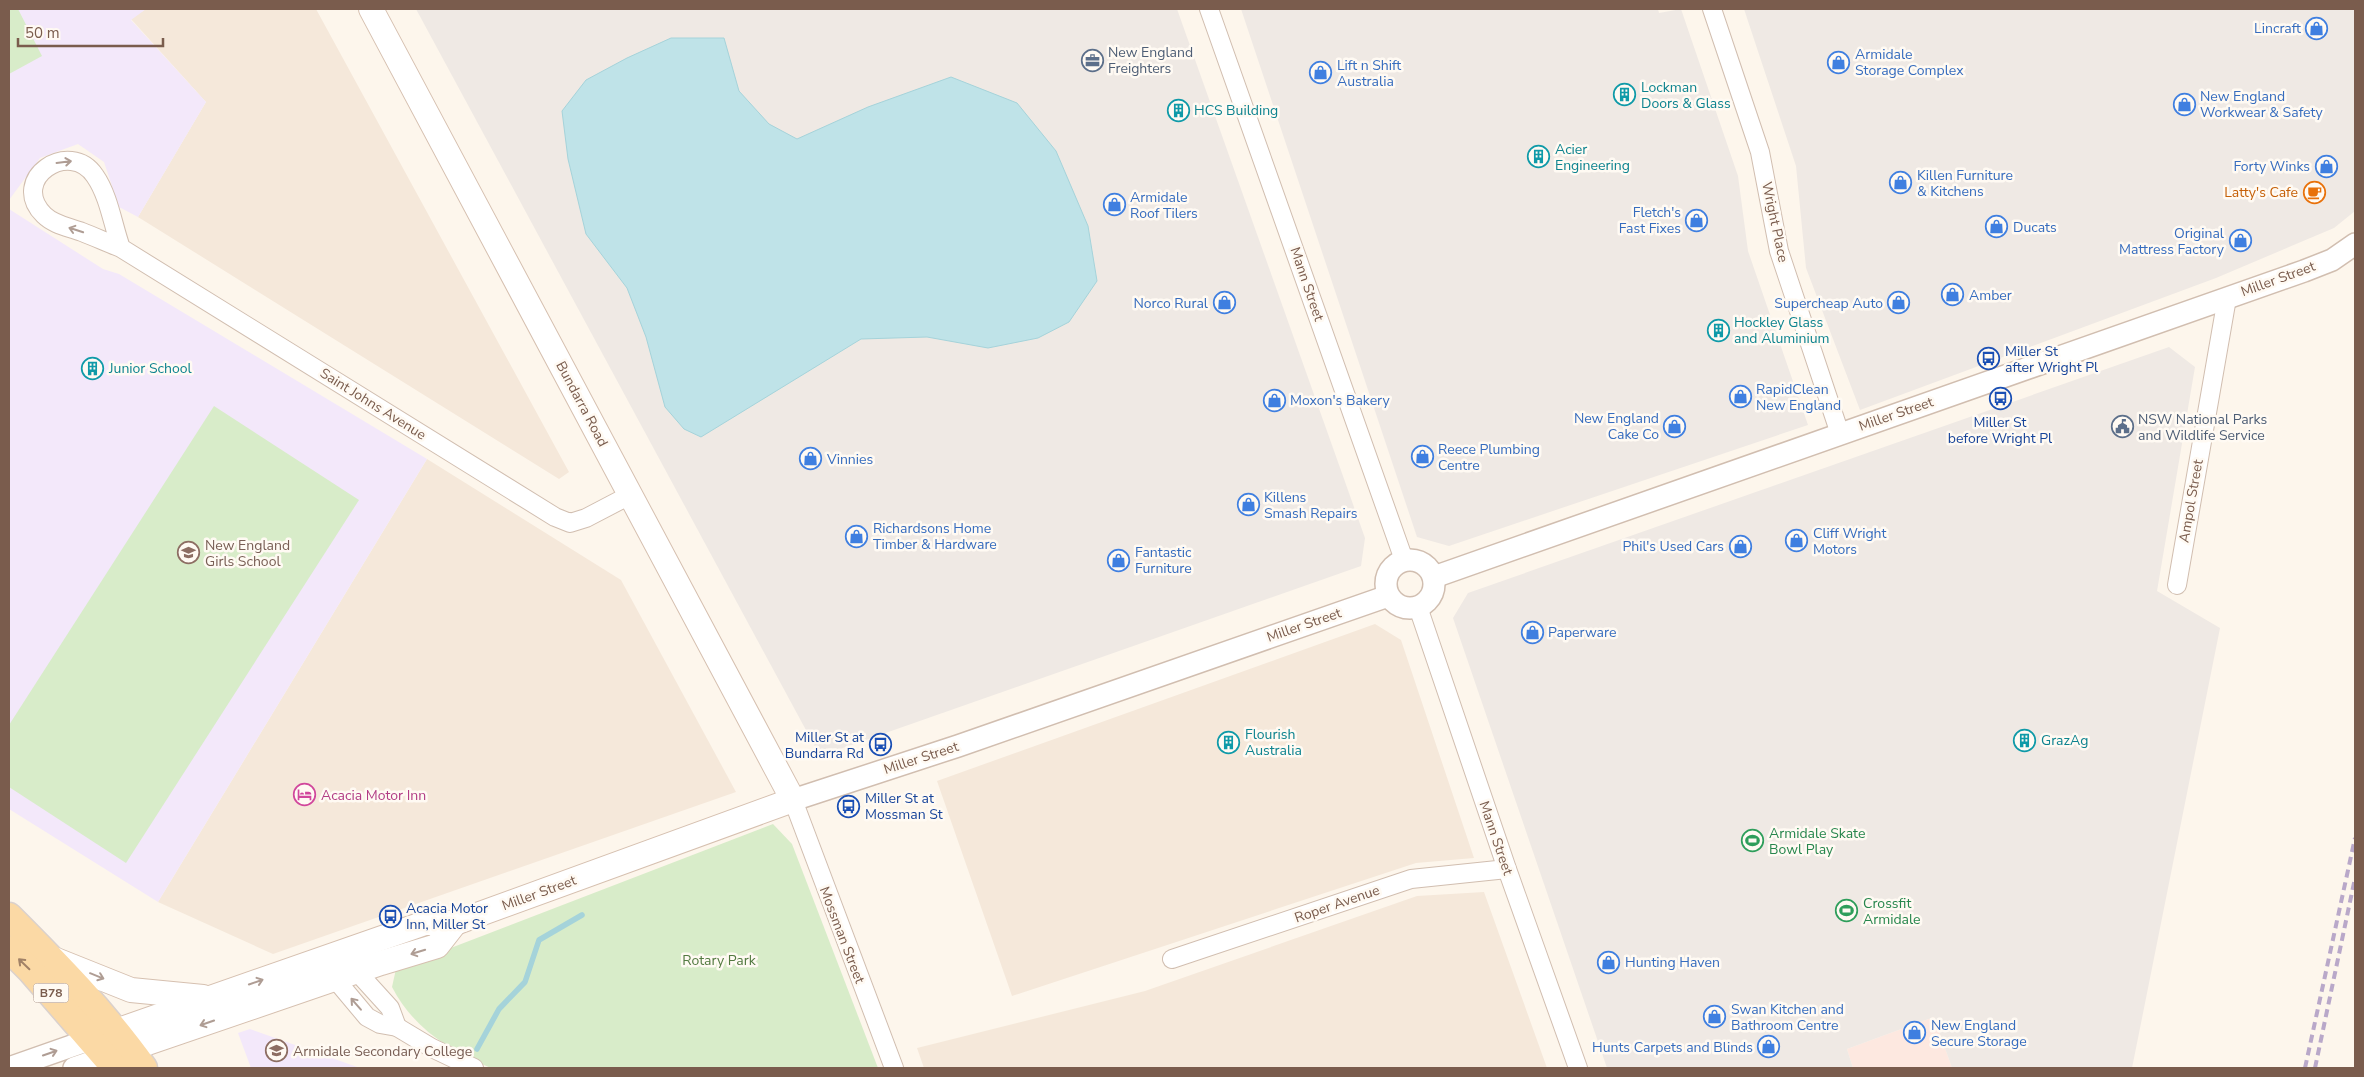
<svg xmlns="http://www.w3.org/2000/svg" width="2364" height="1077" font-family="'Nunito Sans',sans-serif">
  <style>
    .residential { fill: #f5e8da }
    .commercial { fill: #fde8e0 }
    .industrial { fill: #efe9e4 }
    .education { fill: #f3e8fa }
    .green { fill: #d8ecc9 }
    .water { fill: #bfe3e8; stroke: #a5d3da }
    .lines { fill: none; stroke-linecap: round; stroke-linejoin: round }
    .stream { stroke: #a5d3da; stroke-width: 5.5 }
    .minor-casing { stroke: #d1beb0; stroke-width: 20 }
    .tertiary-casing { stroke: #d1beb0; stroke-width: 24 }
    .secondary-casing { stroke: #d6c0b0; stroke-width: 26 }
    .primary-casing { stroke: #dad1cd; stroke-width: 29 }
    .minor { stroke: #fff; stroke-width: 18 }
    .tertiary { stroke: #fff; stroke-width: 21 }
    .secondary { stroke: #fff; stroke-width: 24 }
    .primary { stroke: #fbd9a5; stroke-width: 26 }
    .rail { stroke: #b9a8c9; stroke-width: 4; stroke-dasharray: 8 5; stroke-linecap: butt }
    .oneway { stroke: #af9d94 }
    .oneway2 { stroke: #a18267 }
    .labels { text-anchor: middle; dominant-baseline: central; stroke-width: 5; stroke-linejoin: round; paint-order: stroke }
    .shield { fill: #fffaf3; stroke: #a28b7f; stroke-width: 1 }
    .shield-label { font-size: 12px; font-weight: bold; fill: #7a5c4d }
    .shop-label { font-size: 14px; fill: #366cbe; stroke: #fffaf3; text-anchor: start }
    .service-label { font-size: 14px; fill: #4e5e75; stroke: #fffaf3; text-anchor: start }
    .culture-label { font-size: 14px; fill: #0d838f; stroke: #fffaf3; text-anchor: start }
    .food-label { font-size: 14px; fill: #c56008; stroke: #fffaf3; text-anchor: end }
    .street-label { font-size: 14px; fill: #7a5c4d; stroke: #fffaf3 }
    .transit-label { font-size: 14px; fill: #164399; stroke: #fffaf3; text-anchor: start }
    .education-label { font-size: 14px; fill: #785e54; stroke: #fffaf3; text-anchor: start }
    .hotel-label { font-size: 14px; fill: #b23c85; stroke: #fffaf3; text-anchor: start }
    .leisure-label { font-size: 14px; fill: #27864d; stroke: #fffaf3; text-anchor: start }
    .park-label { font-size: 14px; fill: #537a41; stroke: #fffaf3 }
  </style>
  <rect width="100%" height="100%" fill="#fdf6ec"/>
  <g class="residential">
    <polygon points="146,9 316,9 569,472 559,479 138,217 206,102 131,19"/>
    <polygon points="427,459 621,580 736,792 273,954 158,902"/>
    <polygon points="1375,624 1401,640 1474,858 1416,863 1012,996 937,781"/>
    <polygon points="1484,892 1547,1068 924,1068 917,1048 1145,991 1417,896"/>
  </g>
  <polygon class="commercial" points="1934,1017 1952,1068 1853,1068 1847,1049"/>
  <g class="industrial">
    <polygon points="416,9 1177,9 1365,538 1361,566 820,756"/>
    <polygon points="1241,9 1658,9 1659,13 1681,9 1738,176 1748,251 1808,425 1449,546 1417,537"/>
    <polygon points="1744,9 2355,9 2355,211 2334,228 2216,278 1860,410 1806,268 1796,166"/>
    <polygon points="2169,347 2195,367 2157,591 2220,628 2132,1068 1952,1068 1934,1017 1847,1049 1853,1068 1607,1068 1453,618 1468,593"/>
  </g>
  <g class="education">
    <polygon points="9,9 146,9 131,20 206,102 138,217 119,207 104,162 78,144 40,158 9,200"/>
    <polygon points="9,209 103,269 119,274 427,459 158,902 9,809"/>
    <polygon points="250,1029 360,1068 251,1068 238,1033"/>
  </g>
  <g class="green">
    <polygon points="9,9 18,9 42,56 9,74"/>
    <polygon points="214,406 359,500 126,863 9,787 9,725"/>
    <path d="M 773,824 L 792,844 L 878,1068 L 491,1068 C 450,1051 413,1028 392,987 L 396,969 Z"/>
  </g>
  <polygon class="water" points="671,38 724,38 739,91 769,124 797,139 868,107 951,77 1017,103 1056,151 1088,226 1097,281 1069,322 1038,338 988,348 927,337 861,339 701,437 684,429 665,407 646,337 627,288 586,234 568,159 562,111 586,80 627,58"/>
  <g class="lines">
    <polyline class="stream" points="477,1049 499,1009 525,982 539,940 582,915"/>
    <defs>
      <g id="minor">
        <polyline points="1209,9 1404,560"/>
        <polyline points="1712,9 1760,152 1779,251 1840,434"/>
        <path d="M 121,248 C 113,226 109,196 95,176 C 70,138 8,179 44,215 C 54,225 69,227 82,232 C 95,237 108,243 121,248 L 555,517 L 570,523 L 586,518 L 630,495"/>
        <polyline points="2177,585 2227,298"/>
        <polyline points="1418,607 1507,869 1578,1068"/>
        <polyline points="793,800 894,1068"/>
        <polyline points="1172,959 1411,879 1507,869"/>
        <polyline points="350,964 390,1008 397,1027"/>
        <polyline points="330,970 336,980 367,1017 380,1024 397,1027 432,1048 474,1068"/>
      </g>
      <g id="tertiary">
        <circle cx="1410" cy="584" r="24"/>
        <polyline points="1434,577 2304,271 2332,260 2355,244"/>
        <polyline points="793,800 958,746 1388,596"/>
        <polyline points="9,1068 103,1035"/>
        <polyline points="74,1068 118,1053"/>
      </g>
      <g id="secondary">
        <polyline points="51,958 131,990 203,997"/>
        <polyline points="116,1031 425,923 455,923 793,800 371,9"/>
        <polyline points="130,1049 381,963 437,946 455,923"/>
      </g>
      <g id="primary">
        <path d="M 9,916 C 57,964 105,1013 144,1068"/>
        <polyline points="9,949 30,970 115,1068"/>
      </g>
    </defs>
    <use href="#minor" class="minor-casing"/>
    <use href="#tertiary" class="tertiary-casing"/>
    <use href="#secondary" class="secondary-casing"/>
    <use href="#primary" class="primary-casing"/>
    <use href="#minor" class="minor"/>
    <use href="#tertiary" class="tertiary"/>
    <use href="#secondary" class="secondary"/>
    <use href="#primary" class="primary"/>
    <g class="rail">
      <polyline points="2305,1068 2355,838"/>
      <polyline points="2315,1068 2355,878"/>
    </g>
  </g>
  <defs><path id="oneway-shaft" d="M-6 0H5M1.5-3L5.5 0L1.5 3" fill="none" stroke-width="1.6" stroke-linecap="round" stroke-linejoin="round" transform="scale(1.25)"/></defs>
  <g class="oneway">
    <use href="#oneway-shaft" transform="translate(64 162) rotate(-7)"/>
    <use href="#oneway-shaft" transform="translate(76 230) rotate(-162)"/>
    <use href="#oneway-shaft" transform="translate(418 952) rotate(163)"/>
    <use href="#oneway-shaft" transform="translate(97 976) rotate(22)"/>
    <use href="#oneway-shaft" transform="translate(256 982) rotate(-19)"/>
    <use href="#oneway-shaft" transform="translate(356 1004) rotate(-131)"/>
    <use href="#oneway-shaft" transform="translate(207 1023) rotate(161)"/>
    <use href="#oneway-shaft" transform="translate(50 1053) rotate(-19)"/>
  </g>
  <use class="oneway2" href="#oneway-shaft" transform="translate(24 964) rotate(-136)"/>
  <defs>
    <symbol id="shop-ring" viewBox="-11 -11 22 22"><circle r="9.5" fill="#fffaf3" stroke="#3f7fe0" stroke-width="1.5"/><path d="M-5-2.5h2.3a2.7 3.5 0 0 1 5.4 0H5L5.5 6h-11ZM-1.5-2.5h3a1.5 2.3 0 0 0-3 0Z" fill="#3f7fe0"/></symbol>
    <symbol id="office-ring" viewBox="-11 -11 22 22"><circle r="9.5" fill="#fffaf3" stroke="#5c6f8a" stroke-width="1.5"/><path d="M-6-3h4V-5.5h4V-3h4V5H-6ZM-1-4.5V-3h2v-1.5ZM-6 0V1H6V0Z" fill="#5c6f8a"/></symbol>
    <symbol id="building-ring" viewBox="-11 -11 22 22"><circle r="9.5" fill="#fffaf3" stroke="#0f9aa8" stroke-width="1.5"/><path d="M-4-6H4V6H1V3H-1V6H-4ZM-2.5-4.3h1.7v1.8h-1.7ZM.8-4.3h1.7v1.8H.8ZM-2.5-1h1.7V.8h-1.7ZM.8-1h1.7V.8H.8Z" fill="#0f9aa8"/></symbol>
    <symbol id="cafe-ring" viewBox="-11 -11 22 22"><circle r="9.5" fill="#fffaf3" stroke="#e8710a" stroke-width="1.5"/><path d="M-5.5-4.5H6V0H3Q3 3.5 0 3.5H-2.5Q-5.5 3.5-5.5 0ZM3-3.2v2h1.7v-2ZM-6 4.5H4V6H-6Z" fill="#e8710a"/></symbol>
    <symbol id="bus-ring" viewBox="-11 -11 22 22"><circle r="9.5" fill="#fffaf3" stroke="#1a4fb4" stroke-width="1.5"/><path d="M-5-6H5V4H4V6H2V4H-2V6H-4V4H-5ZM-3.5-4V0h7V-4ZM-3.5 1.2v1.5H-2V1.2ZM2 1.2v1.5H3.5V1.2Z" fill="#1a4fb4"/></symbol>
    <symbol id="civic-ring" viewBox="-11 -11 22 22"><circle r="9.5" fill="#fffaf3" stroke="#5c6f8a" stroke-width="1.5"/><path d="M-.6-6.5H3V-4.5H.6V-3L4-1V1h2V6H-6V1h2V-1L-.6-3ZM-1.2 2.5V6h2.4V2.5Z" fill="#5c6f8a"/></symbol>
    <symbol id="school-ring" viewBox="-11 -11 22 22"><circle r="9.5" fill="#fffaf3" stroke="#8d6e63" stroke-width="1.5"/><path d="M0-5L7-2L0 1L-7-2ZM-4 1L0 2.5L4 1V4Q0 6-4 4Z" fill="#8d6e63"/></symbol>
    <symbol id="hotel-ring" viewBox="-11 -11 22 22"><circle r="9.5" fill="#fffaf3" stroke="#d1479c" stroke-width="1.5"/><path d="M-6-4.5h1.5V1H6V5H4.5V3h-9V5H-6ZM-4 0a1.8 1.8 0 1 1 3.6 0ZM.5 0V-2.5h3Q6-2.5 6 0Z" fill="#d1479c"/></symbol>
    <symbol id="stadium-ring" viewBox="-11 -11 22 22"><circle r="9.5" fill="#fffaf3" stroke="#2e9e5b" stroke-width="1.5"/><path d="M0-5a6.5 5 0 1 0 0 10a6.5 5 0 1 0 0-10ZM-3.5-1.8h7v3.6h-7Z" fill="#2e9e5b"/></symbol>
  </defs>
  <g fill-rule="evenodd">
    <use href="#shop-ring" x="2304" y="16" width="25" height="25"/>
    <use href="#office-ring" x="1080" y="48" width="25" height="25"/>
    <use href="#shop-ring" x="1826" y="50" width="25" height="25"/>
    <use href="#shop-ring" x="1308" y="60" width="25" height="25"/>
    <use href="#building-ring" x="1612" y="82" width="25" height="25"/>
    <use href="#shop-ring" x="2172" y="92" width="25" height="25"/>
    <use href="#building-ring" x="1166" y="98" width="25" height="25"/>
    <use href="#building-ring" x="1526" y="144" width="25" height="25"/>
    <use href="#shop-ring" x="2314" y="154" width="25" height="25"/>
    <use href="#shop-ring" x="1888" y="170" width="25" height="25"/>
    <use href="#cafe-ring" x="2302" y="180" width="25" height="25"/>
    <use href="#shop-ring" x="1102" y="192" width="25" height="25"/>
    <use href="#shop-ring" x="1684" y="208" width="25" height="25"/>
    <use href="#shop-ring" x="1984" y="214" width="25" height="25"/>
    <use href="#shop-ring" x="2228" y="228" width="25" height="25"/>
    <use href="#shop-ring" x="1940" y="282" width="25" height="25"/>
    <use href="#shop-ring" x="1212" y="290" width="25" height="25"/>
    <use href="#shop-ring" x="1886" y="290" width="25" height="25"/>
    <use href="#building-ring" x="1706" y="318" width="25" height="25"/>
    <use href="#bus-ring" x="1976" y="346" width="25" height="25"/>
    <use href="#building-ring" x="80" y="356" width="25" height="25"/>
    <use href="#shop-ring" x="1728" y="384" width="25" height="25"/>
    <use href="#bus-ring" x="1988" y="386" width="25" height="25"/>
    <use href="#shop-ring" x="1262" y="388" width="25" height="25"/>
    <use href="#shop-ring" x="1662" y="414" width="25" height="25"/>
    <use href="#civic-ring" x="2110" y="414" width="25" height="25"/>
    <use href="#shop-ring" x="1410" y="444" width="25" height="25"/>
    <use href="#shop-ring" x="798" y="446" width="25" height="25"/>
    <use href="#shop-ring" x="1236" y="492" width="25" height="25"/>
    <use href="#shop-ring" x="844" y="524" width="25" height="25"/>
    <use href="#shop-ring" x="1784" y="528" width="25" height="25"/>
    <use href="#shop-ring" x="1728" y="534" width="25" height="25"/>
    <use href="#school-ring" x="176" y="540" width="25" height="25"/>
    <use href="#shop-ring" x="1106" y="548" width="25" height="25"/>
    <use href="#shop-ring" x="1520" y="620" width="25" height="25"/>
    <use href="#building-ring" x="2012" y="728" width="25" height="25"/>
    <use href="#building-ring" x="1216" y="730" width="25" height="25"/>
    <use href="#bus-ring" x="868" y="732" width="25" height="25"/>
    <use href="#hotel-ring" x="292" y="782" width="25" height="25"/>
    <use href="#bus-ring" x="836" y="794" width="25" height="25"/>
    <use href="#stadium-ring" x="1740" y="828" width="25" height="25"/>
    <use href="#stadium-ring" x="1834" y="898" width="25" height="25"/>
    <use href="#bus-ring" x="378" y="904" width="25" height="25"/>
    <use href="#shop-ring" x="1596" y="950" width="25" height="25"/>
    <use href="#shop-ring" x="1702" y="1004" width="25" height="25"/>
    <use href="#shop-ring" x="1902" y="1020" width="25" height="25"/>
    <use href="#shop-ring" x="1756" y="1034" width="25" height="25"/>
    <use href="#school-ring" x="264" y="1038" width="25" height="25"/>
  </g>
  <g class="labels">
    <rect class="shield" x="33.5" y="983.5" width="35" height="19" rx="4"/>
    <g class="shield-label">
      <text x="51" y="993">B78</text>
    </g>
    <g class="shop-label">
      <text x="2301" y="28" text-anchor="end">Lincraft</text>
      <text x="1855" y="54">Armidale<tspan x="1855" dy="16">Storage Complex</tspan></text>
      <text x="1337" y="65">Lift n Shift<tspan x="1337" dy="16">Australia</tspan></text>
      <text x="2200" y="96">New England<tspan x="2200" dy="16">Workwear &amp; Safety</tspan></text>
      <text x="2310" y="166" text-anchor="end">Forty Winks</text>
      <text x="1917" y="175">Killen Furniture<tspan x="1917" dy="16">&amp; Kitchens</tspan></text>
      <text x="1130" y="197">Armidale<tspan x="1130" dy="16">Roof Tilers</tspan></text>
      <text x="1681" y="212" text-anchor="end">Fletch's<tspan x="1681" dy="16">Fast Fixes</tspan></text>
      <text x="2013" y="227">Ducats</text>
      <text x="2224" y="233" text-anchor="end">Original<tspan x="2224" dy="16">Mattress Factory</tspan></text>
      <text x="1969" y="295">Amber</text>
      <text x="1208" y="303" text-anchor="end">Norco Rural</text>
      <text x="1883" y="303" text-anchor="end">Supercheap Auto</text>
      <text x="1756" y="389">RapidClean<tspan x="1756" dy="16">New England</tspan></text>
      <text x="1290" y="400">Moxon's Bakery</text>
      <text x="1659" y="418" text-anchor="end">New England<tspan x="1659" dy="16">Cake Co</tspan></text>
      <text x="1438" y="449">Reece Plumbing<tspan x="1438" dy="16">Centre</tspan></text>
      <text x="827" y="459">Vinnies</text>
      <text x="1264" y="497">Killens<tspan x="1264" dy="16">Smash Repairs</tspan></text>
      <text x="873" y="528">Richardsons Home<tspan x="873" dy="16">Timber &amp; Hardware</tspan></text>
      <text x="1813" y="533">Cliff Wright<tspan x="1813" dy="16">Motors</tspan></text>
      <text x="1724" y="546" text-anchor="end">Phil's Used Cars</text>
      <text x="1135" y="552">Fantastic<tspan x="1135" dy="16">Furniture</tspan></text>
      <text x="1548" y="632">Paperware</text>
      <text x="1625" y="962">Hunting Haven</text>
      <text x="1731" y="1009">Swan Kitchen and<tspan x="1731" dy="16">Bathroom Centre</tspan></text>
      <text x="1931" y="1025">New England<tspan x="1931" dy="16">Secure Storage</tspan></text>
      <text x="1753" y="1047" text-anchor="end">Hunts Carpets and Blinds</text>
    </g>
    <g class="service-label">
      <text x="1108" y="52">New England<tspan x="1108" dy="16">Freighters</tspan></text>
      <text x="2138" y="419">NSW National Parks<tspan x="2138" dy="16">and Wildlife Service</tspan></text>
    </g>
    <g class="culture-label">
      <text x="1641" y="87">Lockman<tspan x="1641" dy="16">Doors &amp; Glass</tspan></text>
      <text x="1194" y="110">HCS Building</text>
      <text x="1555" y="149">Acier<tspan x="1555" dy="16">Engineering</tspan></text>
      <text x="1734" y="322">Hockley Glass<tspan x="1734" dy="16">and Aluminium</tspan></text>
      <text x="109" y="368">Junior School</text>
      <text x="1245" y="734">Flourish<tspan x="1245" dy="16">Australia</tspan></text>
      <text x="2041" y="740">GrazAg</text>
    </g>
    <g class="food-label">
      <text x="2298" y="192">Latty's Cafe</text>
    </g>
    <g class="street-label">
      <text transform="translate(1775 222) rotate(78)">Wright Place</text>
      <text transform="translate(2278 279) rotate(-20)">Miller Street</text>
      <text transform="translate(1307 284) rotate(71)">Mann Street</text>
      <text transform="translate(373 404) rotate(32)">Saint Johns Avenue</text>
      <text transform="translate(582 404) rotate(62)">Bundarra Road</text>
      <text transform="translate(1896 414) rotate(-19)">Miller Street</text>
      <text transform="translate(2191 501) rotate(-80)">Ampol Street</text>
      <text transform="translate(1304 625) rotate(-19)">Miller Street</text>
      <text transform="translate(921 758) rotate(-18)">Miller Street</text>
      <text transform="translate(1496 838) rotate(71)">Mann Street</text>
      <text transform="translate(539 893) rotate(-20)">Miller Street</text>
      <text transform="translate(1337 904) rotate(-19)">Roper Avenue</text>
      <text transform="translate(842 935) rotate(69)">Mossman Street</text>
    </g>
    <g class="transit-label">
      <text x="2005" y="351">Miller St<tspan x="2005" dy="16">after Wright Pl</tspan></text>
      <text x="2000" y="422" text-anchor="middle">Miller St<tspan x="2000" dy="16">before Wright Pl</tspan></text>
      <text x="864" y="737" text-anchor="end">Miller St at<tspan x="864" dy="16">Bundarra Rd</tspan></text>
      <text x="865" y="798">Miller St at<tspan x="865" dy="16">Mossman St</tspan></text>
      <text x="406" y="908">Acacia Motor<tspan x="406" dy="16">Inn, Miller St</tspan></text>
    </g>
    <g class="education-label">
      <text x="205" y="545">New England<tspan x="205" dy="16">Girls School</tspan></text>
      <text x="293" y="1051">Armidale Secondary College</text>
    </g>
    <g class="hotel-label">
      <text x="321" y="795">Acacia Motor Inn</text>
    </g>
    <g class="leisure-label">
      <text x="1769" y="833">Armidale Skate<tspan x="1769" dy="16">Bowl Play</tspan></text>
      <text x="1863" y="903">Crossfit<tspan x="1863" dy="16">Armidale</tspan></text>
    </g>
    <g class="park-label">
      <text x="719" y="960">Rotary Park</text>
    </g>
  </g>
  <rect width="2364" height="1077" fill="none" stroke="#7a5c4d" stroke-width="20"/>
  <path d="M18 38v8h145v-8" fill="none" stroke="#7a5c4d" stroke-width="2.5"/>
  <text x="25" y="38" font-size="15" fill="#7a5c4d" stroke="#fffaf3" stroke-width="4" paint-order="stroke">50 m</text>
</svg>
